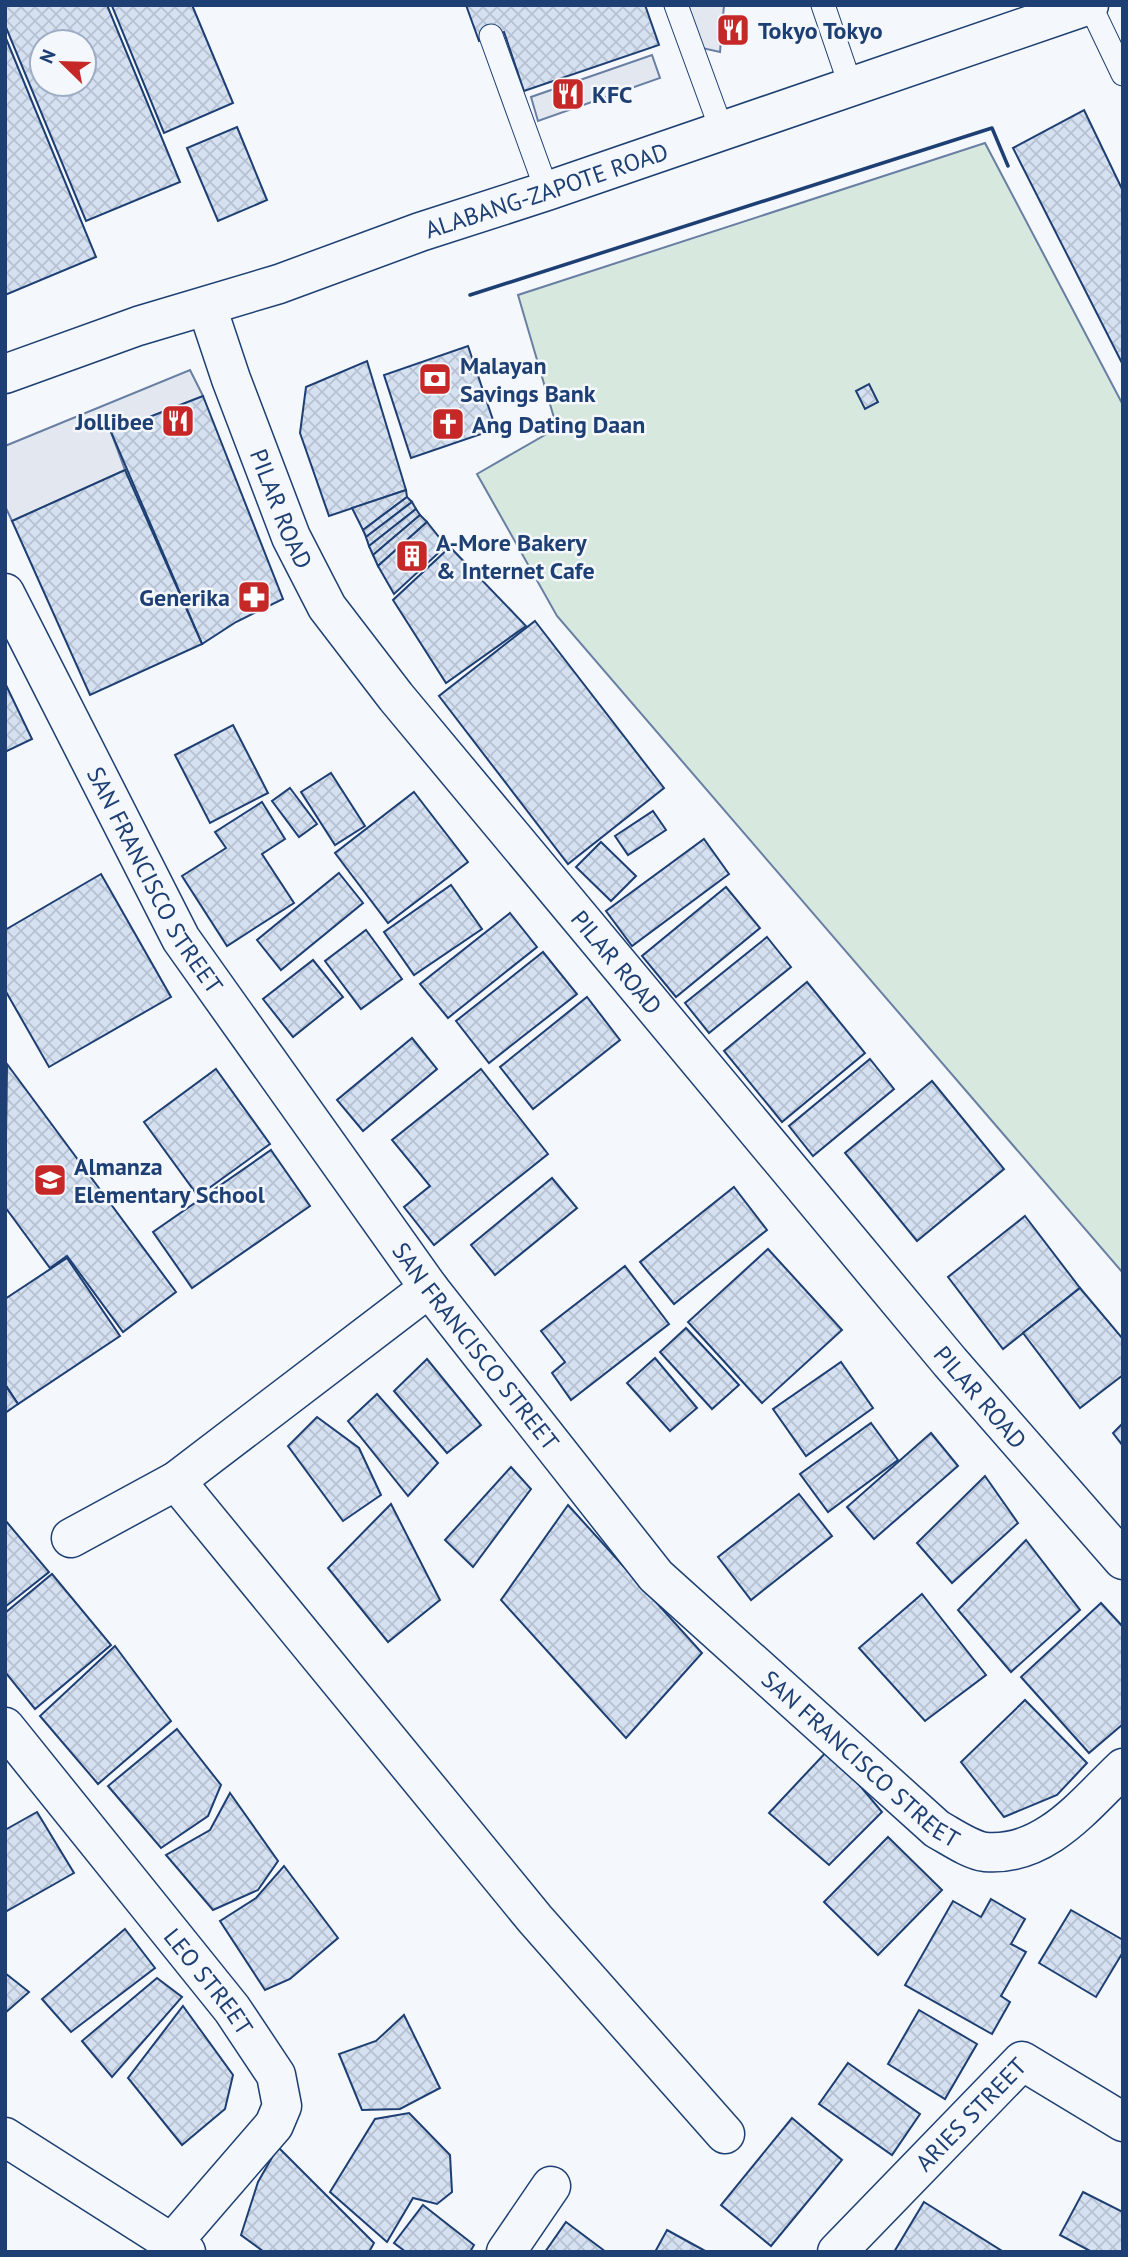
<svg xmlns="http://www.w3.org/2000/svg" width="1128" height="2257" font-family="'PT Sans',sans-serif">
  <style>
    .grass { fill: #d7e8df; stroke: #687fa3; stroke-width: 2 }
    .parking { fill: #e3e8f0; stroke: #687fa3; stroke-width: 2 }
    .building { fill: url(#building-cross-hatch); stroke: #1d3f73; stroke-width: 2; fill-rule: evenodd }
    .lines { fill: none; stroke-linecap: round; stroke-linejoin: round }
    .service-casing { stroke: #1d3f73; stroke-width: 25 }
    .minor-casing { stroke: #1d3f73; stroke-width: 41 }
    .tertiary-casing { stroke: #1d3f73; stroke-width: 41 }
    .trunk-casing { stroke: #1d3f73; stroke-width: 41 }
    .service { stroke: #f4f7fb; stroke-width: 23 }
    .minor { stroke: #f4f7fb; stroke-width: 38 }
    .tertiary { stroke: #f4f7fb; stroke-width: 38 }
    .trunk { stroke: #f4f7fb; stroke-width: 38 }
    .wall { stroke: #1d3f73; stroke-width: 3.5 }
    .labels { text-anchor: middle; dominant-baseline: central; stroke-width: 5; stroke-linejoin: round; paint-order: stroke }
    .poi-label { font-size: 24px; font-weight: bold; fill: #1d3f73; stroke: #f4f7fb; text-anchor: start }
    .street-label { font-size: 24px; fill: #1d3f73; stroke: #f4f7fb }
  </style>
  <defs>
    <pattern id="building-cross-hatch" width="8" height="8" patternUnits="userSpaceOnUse" patternTransform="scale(1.75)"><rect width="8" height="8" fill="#d5e0f0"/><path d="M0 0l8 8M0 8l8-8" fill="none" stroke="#b6c1d1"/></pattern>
  </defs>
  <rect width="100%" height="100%" fill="#f4f7fb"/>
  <polygon class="grass" points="985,143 1123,405 1123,1273 557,616 477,474 557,428 518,295"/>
  <g class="parking">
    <polygon points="688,5 724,5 720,52 702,48"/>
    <polygon points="652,55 660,78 538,121 531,97"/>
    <polygon points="190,370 203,396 111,432 125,470 12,521 5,506 5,446"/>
  </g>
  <g class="building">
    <path d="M 5,5 L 107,5 L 180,182 L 86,221 L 5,25 ZM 42,42 L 84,42 L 84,84 L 42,84 Z"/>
    <polygon points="192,5 233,103 164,133 112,6"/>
    <polygon points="466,5 645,5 659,45 524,91 504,32 479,41"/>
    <polygon points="5,36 96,257 5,295"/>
    <polygon points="1084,110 1123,191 1123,365 1013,148"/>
    <polygon points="237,127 267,200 218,221 187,148"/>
    <polygon points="468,346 496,429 411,458 384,375"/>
    <polygon points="367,361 406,490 329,516 300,433 306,387"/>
    <polygon points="869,384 878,402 865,409 856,391"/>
    <polygon points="203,396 283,599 236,622 202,644 111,432"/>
    <polygon points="125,470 202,644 90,695 12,521"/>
    <polygon points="406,490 407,497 363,530 352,508"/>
    <polygon points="407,497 412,502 366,537 363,530"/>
    <polygon points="412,502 416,509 369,546 366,537"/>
    <polygon points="416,509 420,515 373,555 369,546"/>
    <polygon points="420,515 427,522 378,566 373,555"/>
    <polygon points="427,522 446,546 394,594 378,566"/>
    <polygon points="450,547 526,626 446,683 393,600"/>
    <polygon points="535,621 664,788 568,864 439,696"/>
    <polygon points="5,683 32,739 5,752"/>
    <polygon points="233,725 268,793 210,823 175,755"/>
    <polygon points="331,773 365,826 335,845 301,792"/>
    <polygon points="290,788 317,824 299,837 272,801"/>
    <polygon points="414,792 468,862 388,923 335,853"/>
    <polygon points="262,802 285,839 262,854 294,903 227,946 182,876 226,848 215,832"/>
    <polygon points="653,811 666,830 628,855 615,836"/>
    <polygon points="704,839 729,874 632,946 606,911"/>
    <polygon points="601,842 636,876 611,901 576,867"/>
    <polygon points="339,873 363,903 281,970 257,940"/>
    <polygon points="101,874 171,997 49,1067 5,990 5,930"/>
    <polygon points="451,885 482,929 414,975 384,932"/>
    <polygon points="726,887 760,928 676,997 642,956"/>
    <polygon points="510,913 537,947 448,1018 420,984"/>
    <polygon points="366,930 402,979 361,1009 325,961"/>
    <polygon points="767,937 791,967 709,1033 685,1003"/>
    <polygon points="543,952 577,994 489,1063 456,1021"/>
    <polygon points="313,960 343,997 293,1037 263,999"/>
    <polygon points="807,982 865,1053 782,1122 724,1051"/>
    <polygon points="587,997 620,1040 533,1109 500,1067"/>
    <polygon points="412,1038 437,1069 363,1131 337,1100"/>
    <polygon points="870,1059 894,1089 813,1156 789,1126"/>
    <polygon points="7,1064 176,1292 123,1332 67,1256 50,1268 5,1207"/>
    <polygon points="216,1069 270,1144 198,1196 144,1122"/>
    <polygon points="481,1069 548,1154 434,1245 404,1207 430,1186 392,1140"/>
    <polygon points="932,1081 1004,1169 917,1241 845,1153"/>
    <polygon points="271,1150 310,1206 192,1288 153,1232"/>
    <polygon points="552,1178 577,1208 495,1275 471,1245"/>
    <polygon points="734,1187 767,1230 674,1304 640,1262"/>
    <polygon points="1025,1216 1080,1288 1003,1349 948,1277"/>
    <polygon points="768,1249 842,1330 762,1403 688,1322"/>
    <polygon points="67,1258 120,1336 18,1404 5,1384 5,1299"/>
    <polygon points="625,1266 669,1324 571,1400 552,1373 565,1362 541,1331"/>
    <polygon points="1080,1288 1123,1339 1123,1375 1080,1408 1023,1333"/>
    <polygon points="686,1328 739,1385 712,1409 660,1352"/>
    <polygon points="655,1358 697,1408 670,1431 627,1383"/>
    <polygon points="427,1359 481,1425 447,1453 394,1391"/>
    <polygon points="841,1362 873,1408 806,1456 773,1409"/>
    <polygon points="5,1385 18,1404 5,1413"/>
    <polygon points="377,1394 438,1463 408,1496 348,1421"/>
    <polygon points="317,1417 359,1448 381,1495 343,1521 288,1446"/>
    <polygon points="871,1423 898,1460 828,1512 800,1474"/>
    <polygon points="1123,1423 1123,1446 1113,1433"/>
    <polygon points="931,1433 958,1466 874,1539 847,1507"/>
    <polygon points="511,1467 531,1489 473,1567 445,1540"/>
    <polygon points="985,1476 1018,1523 952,1583 917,1543"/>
    <polygon points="799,1494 832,1536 751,1600 718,1557"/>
    <polygon points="391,1504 440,1600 388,1642 328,1568"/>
    <polygon points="568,1505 702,1653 626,1738 501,1600"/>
    <polygon points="5,1520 49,1572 5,1607"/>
    <polygon points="1026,1540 1080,1610 1011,1672 958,1610"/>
    <polygon points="52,1574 111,1645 35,1709 5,1672 5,1613"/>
    <polygon points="922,1594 986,1675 925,1721 859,1648"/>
    <polygon points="1101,1603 1123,1627 1123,1724 1089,1753 1021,1677"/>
    <polygon points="115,1646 171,1721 98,1784 40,1716"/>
    <polygon points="1025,1700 1087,1763 1057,1795 1004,1817 961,1762"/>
    <polygon points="177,1729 221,1785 208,1816 161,1848 108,1786"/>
    <polygon points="829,1749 882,1812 829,1865 769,1813"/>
    <polygon points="230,1793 278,1861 258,1890 213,1910 166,1855 210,1830"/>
    <polygon points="37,1812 74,1873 5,1912 5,1830"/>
    <polygon points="888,1837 942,1890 878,1955 824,1902"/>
    <polygon points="284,1866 338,1938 290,1979 265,1990 220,1921 256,1898"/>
    <polygon points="991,1899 1025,1919 1011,1944 1026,1952 1001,1996 1010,2002 992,2034 905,1985 953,1901 981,1917"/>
    <polygon points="1071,1910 1123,1940 1123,1952 1096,1997 1039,1963"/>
    <polygon points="125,1929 155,1968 71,2032 42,1999"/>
    <polygon points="5,1973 29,1992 5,2013"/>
    <polygon points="157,1978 182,1997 112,2077 82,2041"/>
    <polygon points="183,2006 233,2075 225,2109 182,2145 128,2078"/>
    <polygon points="919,2010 977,2044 945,2099 888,2064"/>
    <polygon points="404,2015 440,2088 400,2109 362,2110 339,2054 376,2041"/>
    <polygon points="848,2063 920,2114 892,2155 819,2104"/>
    <polygon points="409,2113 450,2155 452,2192 437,2204 413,2198 387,2242 330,2192 375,2119"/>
    <polygon points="792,2118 842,2160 771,2246 721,2205"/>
    <polygon points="278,2147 374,2243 369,2252 264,2252 241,2235 258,2182"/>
    <polygon points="1083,2192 1123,2212 1123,2252 1092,2252 1060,2235"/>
    <polygon points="924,2202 1002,2251 1001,2252 894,2252"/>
    <polygon points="423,2205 474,2245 470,2252 406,2252 394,2243"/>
    <polygon points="566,2222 606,2252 545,2252"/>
    <polygon points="667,2230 707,2252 655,2252"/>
  </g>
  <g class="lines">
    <defs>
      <g id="service">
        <polyline points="676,5 722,131"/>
        <polyline points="823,5 851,87"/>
        <polyline points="1090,5 1123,74"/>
        <polyline points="491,36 547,191"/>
      </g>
      <g id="minor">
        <path id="s1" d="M 5,593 L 181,939 L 429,1288 L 656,1576 L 937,1829 C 950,1836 970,1850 985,1852 C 1045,1857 1084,1805 1123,1768"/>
        <polyline points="176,1481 535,1919 725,2134"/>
        <polyline points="71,1538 176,1481 429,1288"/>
        <path id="s2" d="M 5,1727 L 232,2009 L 276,2075 L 282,2106 L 274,2125 L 172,2243"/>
        <polyline points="5,2137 186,2252"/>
        <polyline points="506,2252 551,2186"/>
        <path id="s3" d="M 837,2252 L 1022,2061 L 1123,2122"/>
      </g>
      <g id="tertiary">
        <path id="s4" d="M 207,307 L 231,379 L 291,537 L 327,607 L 396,697 L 950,1362 L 1123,1560"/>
      </g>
      <g id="trunk">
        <path id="s5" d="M 5,374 L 138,326 L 279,284 L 420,232 L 547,191 L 1089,5"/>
      </g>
    </defs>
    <use href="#service" class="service-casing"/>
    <use href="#minor" class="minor-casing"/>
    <use href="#tertiary" class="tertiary-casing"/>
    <use href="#trunk" class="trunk-casing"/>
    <use href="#service" class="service"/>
    <use href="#minor" class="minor"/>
    <use href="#tertiary" class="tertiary"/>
    <use href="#trunk" class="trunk"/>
    <polyline class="wall" points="470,295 992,128 1008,166"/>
  </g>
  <defs>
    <symbol id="restaurant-square" viewBox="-11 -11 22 22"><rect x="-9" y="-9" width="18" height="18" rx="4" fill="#c62828" stroke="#f4f7fb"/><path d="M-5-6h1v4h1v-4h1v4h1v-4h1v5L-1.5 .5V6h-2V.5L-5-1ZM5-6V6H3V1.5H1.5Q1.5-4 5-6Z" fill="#fff"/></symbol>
    <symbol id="bank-square" viewBox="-11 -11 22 22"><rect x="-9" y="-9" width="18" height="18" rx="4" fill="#c62828" stroke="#f4f7fb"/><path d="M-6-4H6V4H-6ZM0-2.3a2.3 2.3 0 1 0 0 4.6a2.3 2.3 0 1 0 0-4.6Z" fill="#fff"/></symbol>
    <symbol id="church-square" viewBox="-11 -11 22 22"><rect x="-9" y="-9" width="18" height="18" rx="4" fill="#c62828" stroke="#f4f7fb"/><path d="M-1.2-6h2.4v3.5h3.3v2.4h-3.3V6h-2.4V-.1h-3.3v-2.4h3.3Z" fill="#fff"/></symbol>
    <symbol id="building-square" viewBox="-11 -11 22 22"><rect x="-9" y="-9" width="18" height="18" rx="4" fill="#c62828" stroke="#f4f7fb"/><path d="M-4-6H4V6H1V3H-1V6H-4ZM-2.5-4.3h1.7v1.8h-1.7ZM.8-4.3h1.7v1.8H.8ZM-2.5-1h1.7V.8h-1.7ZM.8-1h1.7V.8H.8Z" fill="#fff"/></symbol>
    <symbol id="pharmacy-square" viewBox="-11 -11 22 22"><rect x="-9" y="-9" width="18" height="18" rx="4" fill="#c62828" stroke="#f4f7fb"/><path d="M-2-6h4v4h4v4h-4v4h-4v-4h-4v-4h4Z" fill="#fff"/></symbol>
    <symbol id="school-square" viewBox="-11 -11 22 22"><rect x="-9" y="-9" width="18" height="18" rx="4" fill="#c62828" stroke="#f4f7fb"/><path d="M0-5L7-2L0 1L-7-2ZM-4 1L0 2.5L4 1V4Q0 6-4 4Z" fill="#fff"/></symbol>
  </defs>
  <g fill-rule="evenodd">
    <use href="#restaurant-square" x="714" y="11" width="38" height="38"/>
    <use href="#restaurant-square" x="549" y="75" width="38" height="38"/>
    <use href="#bank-square" x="416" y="360" width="38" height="38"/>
    <use href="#restaurant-square" x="159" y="402" width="38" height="38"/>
    <use href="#church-square" x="429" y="405" width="38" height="38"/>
    <use href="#building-square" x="393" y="537" width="38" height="38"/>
    <use href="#pharmacy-square" x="235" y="578" width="38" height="38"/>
    <use href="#school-square" x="31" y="1161" width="38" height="38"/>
  </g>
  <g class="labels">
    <g class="poi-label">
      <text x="758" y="30">Tokyo Tokyo</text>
      <text x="592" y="94">KFC</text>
      <text x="460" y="365">Malayan<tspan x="460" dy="28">Savings Bank</tspan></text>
      <text x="154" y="421" text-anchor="end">Jollibee</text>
      <text x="472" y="424">Ang Dating Daan</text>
      <text x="436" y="542">A-More Bakery<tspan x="436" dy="28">&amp; Internet Cafe</tspan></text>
      <text x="230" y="597" text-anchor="end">Generika</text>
      <text x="74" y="1166">Almanza<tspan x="74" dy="28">Elementary School</tspan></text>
    </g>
    <g class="street-label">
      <text stroke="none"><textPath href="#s5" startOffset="572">ALABANG-ZAPOTE ROAD</textPath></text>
      <text stroke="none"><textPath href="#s4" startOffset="215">PILAR ROAD</textPath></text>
      <text stroke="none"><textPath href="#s1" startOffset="324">SAN FRANCISCO STREET</textPath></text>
      <text stroke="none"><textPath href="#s4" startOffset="782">PILAR ROAD</textPath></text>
      <text stroke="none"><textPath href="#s1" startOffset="891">SAN FRANCISCO STREET</textPath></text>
      <text stroke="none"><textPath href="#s4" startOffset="1349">PILAR ROAD</textPath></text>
      <text stroke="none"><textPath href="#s1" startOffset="1458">SAN FRANCISCO STREET</textPath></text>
      <text stroke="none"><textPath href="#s2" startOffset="326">LEO STREET</textPath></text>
      <text stroke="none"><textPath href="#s3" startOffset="192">ARIES STREET</textPath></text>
    </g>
  </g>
  <rect width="1128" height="2257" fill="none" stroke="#1d3f73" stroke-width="14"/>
  <g transform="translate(63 63) rotate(293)"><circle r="33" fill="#f4f7fb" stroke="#9eadc5" stroke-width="2"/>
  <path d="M0-5L12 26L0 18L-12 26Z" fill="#c62828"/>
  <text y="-10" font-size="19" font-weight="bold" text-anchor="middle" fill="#1d3f73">N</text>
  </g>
</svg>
